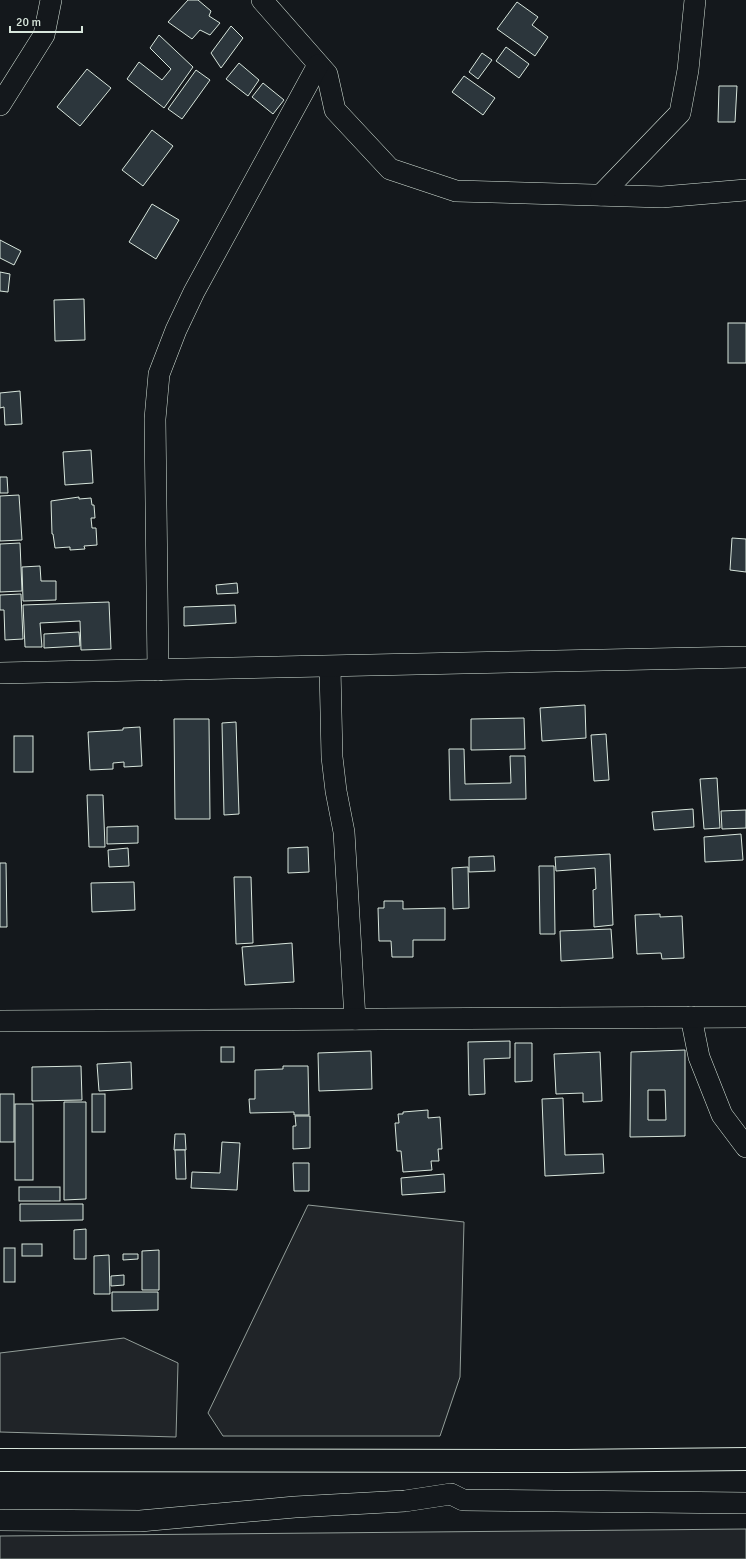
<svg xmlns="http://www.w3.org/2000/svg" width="746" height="1559" font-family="Signika,sans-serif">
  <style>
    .green { fill: #202428; stroke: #939e99 }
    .building { fill: #2c363c; stroke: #d8e6dc; fill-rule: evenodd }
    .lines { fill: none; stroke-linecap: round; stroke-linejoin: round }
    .street-casing { stroke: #d8e6dc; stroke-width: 22 }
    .highway-casing { stroke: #d8e6dc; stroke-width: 24 }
    .street { stroke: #14181c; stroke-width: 21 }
    .highway { stroke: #14181c; stroke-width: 22 }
  </style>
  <rect width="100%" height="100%" fill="#14181c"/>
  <g class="green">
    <polygon points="308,1205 464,1222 460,1377 440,1436 223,1436 208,1413"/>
    <polygon points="124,1338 178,1363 176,1437 0,1432 0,1353"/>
    <polygon points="746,1529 746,1559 0,1559 0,1536"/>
  </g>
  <g class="building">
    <polygon points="188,0 198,0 211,11 209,16 220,23 210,35 200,30 192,39 168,22"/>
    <polygon points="517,2 538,17 532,25 548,37 535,56 497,29"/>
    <polygon points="231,26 243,38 221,68 211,53"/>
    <polygon points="159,35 193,67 164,108 127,79 139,62 162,80 171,69 150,48"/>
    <polygon points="506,47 529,64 519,78 496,61"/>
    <polygon points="482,53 492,60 478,79 469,72"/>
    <polygon points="239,63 259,80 248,96 226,79"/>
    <polygon points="87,69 111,88 80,126 57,107"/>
    <polygon points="196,70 210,80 182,119 168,109"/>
    <polygon points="464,76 495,98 483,115 452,92"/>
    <polygon points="263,83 284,100 273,114 252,97"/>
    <polygon points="719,86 737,86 735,122 718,122"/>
    <polygon points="152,130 173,146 143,186 122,170"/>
    <polygon points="152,204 179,220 156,259 129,242"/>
    <polygon points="0,240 21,251 14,265 0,258"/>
    <polygon points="0,272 10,274 8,292 0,291"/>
    <polygon points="84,299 85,340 55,341 54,300"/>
    <rect x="728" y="323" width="18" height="40"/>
    <polygon points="20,391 22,424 5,425 4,407 0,408 0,393"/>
    <polygon points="91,450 93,483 65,485 63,452"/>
    <polygon points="0,477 7,477 8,493 0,493"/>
    <polygon points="19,495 22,540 0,541 0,496"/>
    <polygon points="79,497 79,499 91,498 92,505 94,505 95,518 91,518 92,528 96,528 97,545 84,546 85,549 70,550 70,547 55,548 53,534 52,534 51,501"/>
    <polygon points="732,538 746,539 746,572 730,570"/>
    <polygon points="20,543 22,591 0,592 0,544"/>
    <polygon points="40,566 41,581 56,581 56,600 23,601 22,567"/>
    <polygon points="237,583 238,593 217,594 216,585"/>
    <polygon points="21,594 23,639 5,640 4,610 0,610 0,595"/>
    <polygon points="109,602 111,649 81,650 80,621 40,623 42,647 25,647 23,605"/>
    <polygon points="235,605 236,623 184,626 184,607"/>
    <polygon points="79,632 80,646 44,648 44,634"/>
    <polygon points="585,705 586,738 542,741 540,708"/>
    <polygon points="524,718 525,749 471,750 471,719"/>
    <polygon points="174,719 209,719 210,819 175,819"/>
    <polygon points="236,722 239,814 224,815 222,723"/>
    <polygon points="140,727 142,766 124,767 124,762 113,763 113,769 90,770 88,732 123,730 123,728"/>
    <polygon points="606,734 609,780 594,781 591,735"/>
    <rect x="14" y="736" width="19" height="36"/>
    <polygon points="449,749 464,749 465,784 511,783 510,756 525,756 526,799 450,800"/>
    <polygon points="717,778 720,828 704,829 700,779"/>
    <polygon points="87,795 103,795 105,847 89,847"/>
    <polygon points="693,809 694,827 654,830 652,812"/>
    <polygon points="746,810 746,828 722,829 721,811"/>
    <polygon points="138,826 138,843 107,844 107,827"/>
    <polygon points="741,834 743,860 705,862 704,837"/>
    <polygon points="308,847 309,872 288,873 288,848"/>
    <polygon points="128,848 129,866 109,867 108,850"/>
    <polygon points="610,854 613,925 594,927 593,890 596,889 595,868 556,871 555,857"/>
    <polygon points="494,856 495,871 469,872 469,857"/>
    <polygon points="0,863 6,863 7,927 0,927"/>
    <polygon points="539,866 554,866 555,934 540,934"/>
    <polygon points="468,867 469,908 453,909 452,868"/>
    <polygon points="234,877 251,877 253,943 236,944"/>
    <polygon points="134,882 135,910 92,912 91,883"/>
    <polygon points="384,901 403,901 403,909 445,908 445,940 413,940 413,957 392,957 391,941 379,941 378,908 384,908"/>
    <polygon points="660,914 660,917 682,916 684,958 662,959 661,953 637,954 635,915"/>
    <polygon points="611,929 613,958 561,961 560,931"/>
    <polygon points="292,943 294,982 245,985 242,947"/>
    <polygon points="510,1041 510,1058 484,1059 485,1094 469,1095 468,1042"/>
    <polygon points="515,1043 532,1043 532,1081 515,1082"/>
    <rect x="221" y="1047" width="13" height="15"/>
    <path d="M 685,1050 L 685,1136 L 630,1137 L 631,1052 ZM 648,1090 L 665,1090 L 666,1120 L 648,1120 Z"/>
    <polygon points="371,1051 372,1089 319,1091 318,1053"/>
    <polygon points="600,1052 602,1101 583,1102 583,1093 556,1094 554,1054"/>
    <polygon points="131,1062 132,1089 99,1091 97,1064"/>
    <polygon points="81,1066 82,1100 32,1101 32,1067"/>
    <polygon points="283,1066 308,1066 309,1115 294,1115 294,1112 250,1113 249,1099 255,1099 255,1070 283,1069"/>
    <rect x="0" y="1094" width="14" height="48"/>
    <rect x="92" y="1094" width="13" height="38"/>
    <polygon points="563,1098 565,1155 603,1154 604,1173 545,1176 542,1099"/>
    <polygon points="64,1102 86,1102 86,1199 64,1200"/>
    <rect x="15" y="1104" width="18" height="76"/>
    <polygon points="428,1110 428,1118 440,1117 442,1149 438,1149 439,1161 431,1161 432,1170 403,1172 401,1151 397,1151 395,1123 399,1123 398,1114 403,1114 403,1112"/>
    <polygon points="295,1116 310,1116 310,1148 293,1149 293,1126 296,1126"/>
    <polygon points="175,1134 185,1134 186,1150 174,1150"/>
    <polygon points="222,1142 240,1143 237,1190 191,1188 192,1172 220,1173"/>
    <polygon points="175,1150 185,1150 186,1179 176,1179"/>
    <polygon points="293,1163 309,1163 309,1191 294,1191"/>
    <polygon points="444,1174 445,1192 402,1195 401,1178"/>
    <rect x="19" y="1187" width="41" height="14"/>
    <polygon points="20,1204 83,1204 83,1220 20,1221"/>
    <polygon points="86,1229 86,1259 74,1259 74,1230"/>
    <rect x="22" y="1244" width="20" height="12"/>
    <rect x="4" y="1248" width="11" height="34"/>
    <polygon points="159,1250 159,1290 142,1290 142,1251"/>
    <polygon points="123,1254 138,1254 138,1259 123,1260"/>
    <polygon points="109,1255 110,1294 94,1294 94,1256"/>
    <polygon points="124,1275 124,1285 111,1286 111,1276"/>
    <polygon points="112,1292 158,1292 158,1310 112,1311"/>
  </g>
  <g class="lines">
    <defs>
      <g id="street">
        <polyline points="262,0 327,74 335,110 390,169 456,191 662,197 746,190"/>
        <polyline points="0,105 44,35 51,0"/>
        <polyline points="601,195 680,113 688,70 695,0"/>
        <polyline points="330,667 332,757 336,791 344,832 355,1019"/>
        <polyline points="158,670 155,419 159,374 176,330 194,292 318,65"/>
        <polyline points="0,673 746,657"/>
        <polyline points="691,1017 699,1057 722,1115 746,1147"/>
        <polyline points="0,1021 746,1017"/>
        <polyline points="0,1520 140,1521 295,1507 405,1501 451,1494 463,1500 746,1503"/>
      </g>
      <polyline id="highway" points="0,1460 567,1461 746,1459"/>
    </defs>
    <use href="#street" class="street-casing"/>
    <use href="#highway" class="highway-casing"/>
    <use href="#street" class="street"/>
    <use href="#highway" class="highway"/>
  </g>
  <path d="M10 26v6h72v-6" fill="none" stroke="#d8e6dc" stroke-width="2"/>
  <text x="16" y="26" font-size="12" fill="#d8e6dc" stroke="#14181c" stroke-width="3" paint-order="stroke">20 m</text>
</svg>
